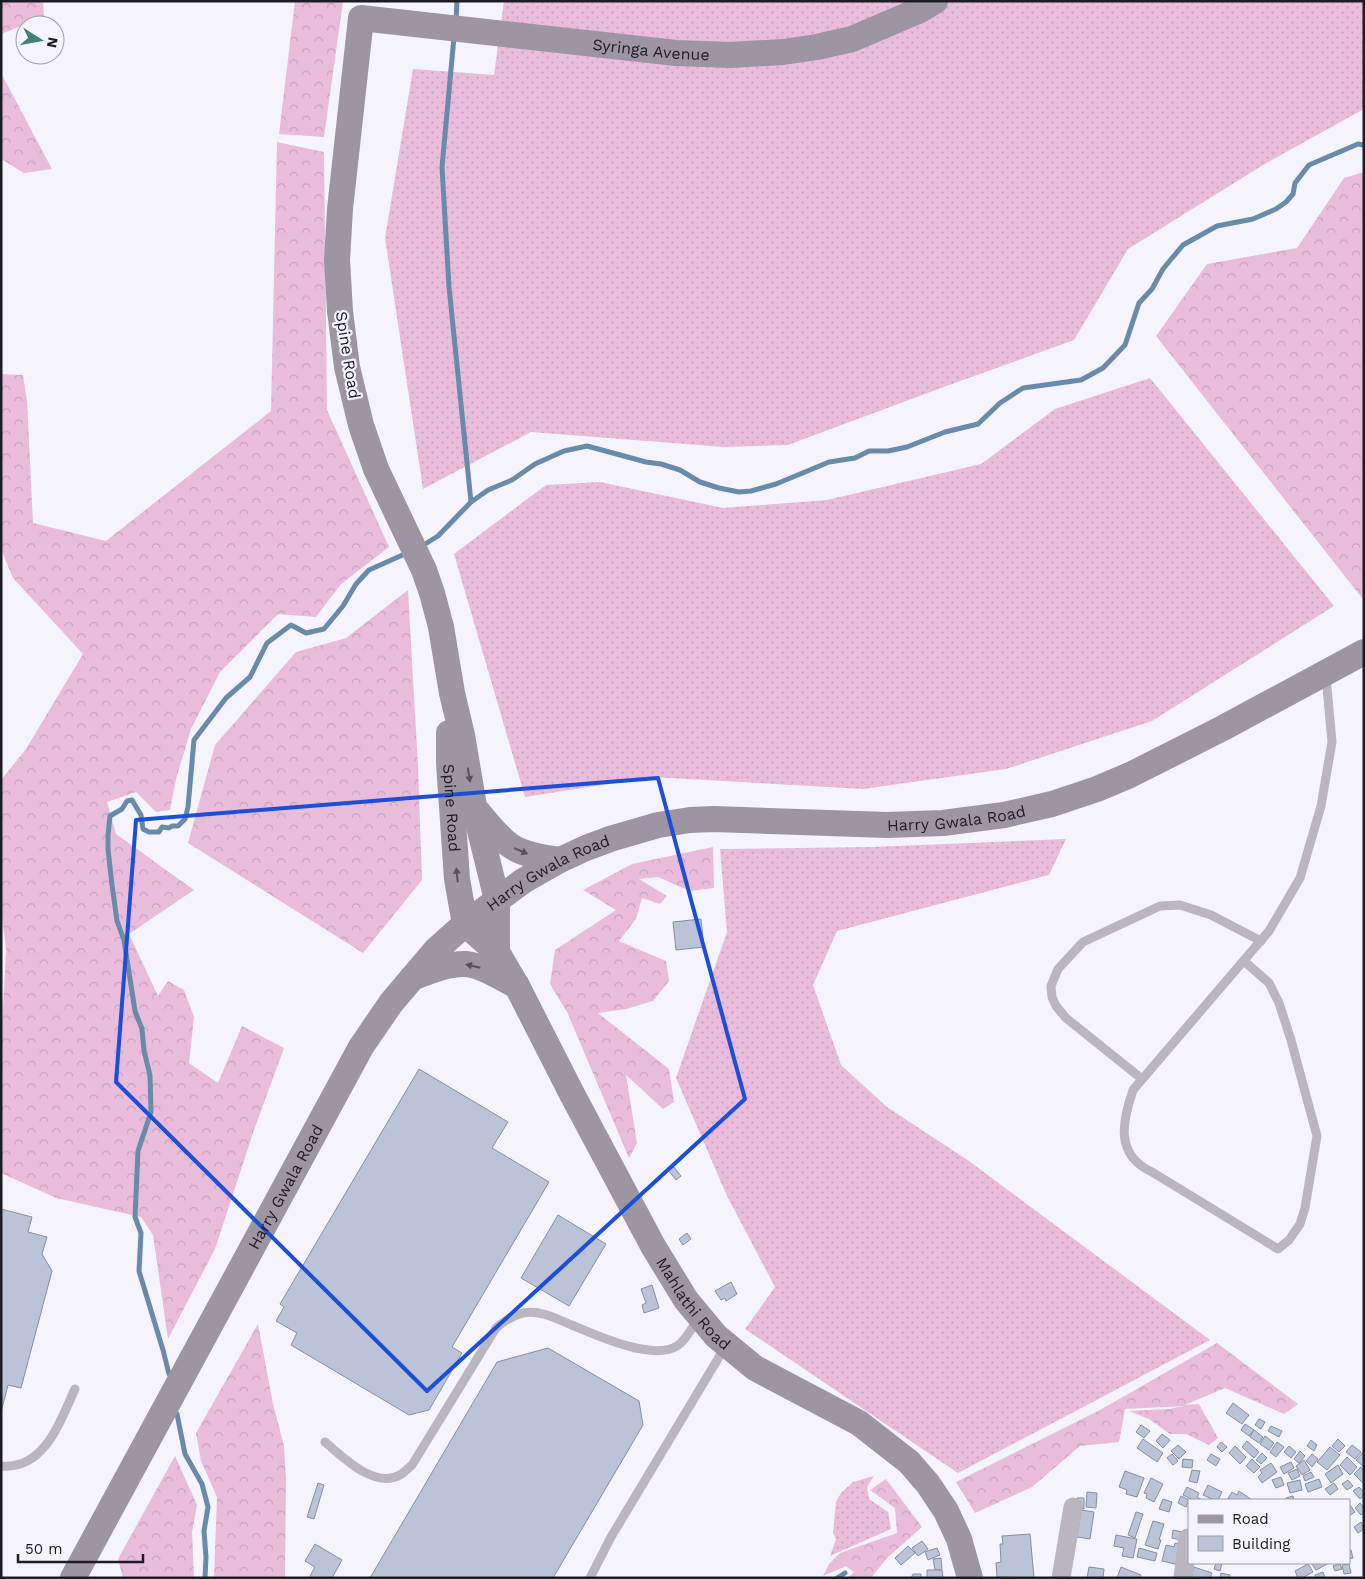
<svg xmlns="http://www.w3.org/2000/svg" width="1365" height="1579" font-family="'Work Sans',sans-serif">
  <style>
    .grass { fill: url(#grass-dots) }
    .forest { fill: url(#forest-crowns) }
    .lines { fill: none; stroke-linecap: round; stroke-linejoin: round }
    .stream { stroke: #698aa8; stroke-width: 5 }
    .building { fill: #bac3d8; stroke: #868ea2 }
    .lane { stroke: #bab5be; stroke-width: 9 }
    .street { stroke: #bab5be; stroke-width: 19 }
    .secondary { stroke: #9d95a2; stroke-width: 26 }
    .oneway { fill: #57525d }
    .marked { fill: none; stroke: #1d4ed8; stroke-width: 4; stroke-linejoin: round }
    .labels { text-anchor: middle; dominant-baseline: central; stroke-width: 4.5; stroke-linejoin: round; paint-order: stroke }
    .street-label { font-size: 16px; fill: #1d1c24; stroke: #f5f4fd }
  </style>
  <defs>
    <pattern id="grass-dots" width="8" height="8" patternUnits="userSpaceOnUse" patternTransform="scale(1.25)"><rect width="8" height="8" fill="#e9bcdc"/><path d="M2 2h.1M6 6h.1" fill="none" stroke="#c7a1bd" stroke-width="1.8" stroke-linecap="round"/></pattern>
    <pattern id="forest-crowns" width="20" height="18" patternUnits="userSpaceOnUse" patternTransform="scale(1.25)"><rect width="20" height="18" fill="#e9bcdc"/><path d="M2 6a3 3 0 1 1 6 0M12 15a3 3 0 1 1 6 0" fill="none" stroke="#c7a1bd"/></pattern>
  </defs>
  <rect width="100%" height="100%" fill="#f5f4fd"/>
  <g class="grass">
    <polygon points="504,1 1364,1 1364,109 1263,165 1128,249 1074,340 941,388 788,445 724,447 531,432 423,489 385,238 413,69 494,75"/>
    <polygon points="1150,378 1334,606 1152,721 1006,769 863,789 652,777 525,797 454,554 546,485 600,482 723,508 827,500 981,464 1055,409"/>
    <polygon points="1066,839 1049,875 837,931 813,985 841,1065 887,1107 969,1161 1210,1340 958,1473 745,1329 775,1287 727,1196 676,1078 727,932 720,849 872,847"/>
    <polygon points="874,1476 867,1487 869,1499 888,1512 891,1529 830,1556 836,1539 833,1533 836,1502 841,1493 853,1482"/>
  </g>
  <g class="forest">
    <polygon points="1,1 43,1 44,17 1,34"/>
    <polygon points="295,1 343,1 324,137 279,134"/>
    <polygon points="1,73 52,169 24,173 1,159"/>
    <polygon points="277,142 324,152 327,410 389,547 341,584 316,617 278,614 220,672 191,729 176,779 170,810 156,812 136,792 107,802 116,834 194,890 129,934 158,996 168,981 184,990 194,1017 189,1063 218,1083 242,1026 284,1048 254,1130 215,1249 168,1339 153,1235 141,1217 56,1198 1,1173 1,1029 2,1029 6,950 1,906 1,780 26,749 83,654 13,578 1,549 1,374 23,375 27,401 33,523 106,541 271,411"/>
    <polygon points="1364,172 1364,597 1362,598 1156,336 1207,264 1297,248 1344,178"/>
    <polygon points="408,590 418,766 422,880 363,953 188,843 215,745 296,652 346,638"/>
    <polygon points="713,847 714,888 690,891 658,877 639,879 667,896 660,904 642,898 636,919 619,941 666,961 669,981 653,1001 626,1009 598,1013 669,1069 674,1102 663,1109 626,1075 637,1143 629,1158 567,1012 550,984 555,950 616,910 583,890 632,864"/>
    <polygon points="258,1324 273,1404 284,1446 286,1479 285,1578 214,1578 217,1497 201,1461 196,1433"/>
    <polygon points="1217,1343 1298,1404 1284,1414 1225,1388 1185,1405 1199,1404 1218,1438 1209,1445 1186,1434 1170,1434 1149,1419 1129,1411 1169,1409 1184,1406 1125,1409 1119,1442 1080,1446 1032,1487 975,1513 956,1482 1100,1410"/>
    <polygon points="175,1456 197,1505 192,1532 194,1578 123,1578 118,1559"/>
    <polygon points="886,1479 922,1527 887,1558 871,1578 848,1578 854,1572 846,1566 823,1576 829,1564 840,1553 897,1533 895,1508 870,1490"/>
  </g>
  <g class="lines">
    <g class="stream">
      <polyline points="456,21 457,1"/>
      <polyline points="454,37 442,167 449,287 471,502"/>
      <polyline points="422,546 438,536 471,502 488,490 512,480 535,464 564,451 587,446 646,462 661,464 680,470 700,482 719,488 739,492 751,491 776,484 829,462 855,458 869,451 888,451 907,447 945,432 978,424 1000,403 1023,388 1081,380 1103,368 1125,345 1139,303 1152,289 1163,269 1183,245 1217,226 1253,219 1276,209 1286,202 1293,194 1295,183 1309,165 1358,144 1364,145"/>
      <polyline points="169,1374 163,1350 139,1271 141,1233 135,1217 138,1151 151,1112 150,1075 144,1051 142,1029 135,1011 124,940 117,921 112,885 108,849 108,835 110,816 122,809 127,801 132,800 141,815 143,829 149,832 159,832 162,827 169,828 172,826 178,826 185,819 188,807 194,740 226,698 250,677 267,643 291,625 306,633 324,629 343,606 356,584 369,570 407,553"/>
      <polyline points="177,1414 185,1454 202,1484 208,1507 204,1531 206,1557 205,1578"/>
      <polyline points="837,1578 845,1573"/>
    </g>
  </g>
  <g class="building">
    <polygon points="701,919 704,947 676,950 673,922"/>
    <polygon points="419,1069 508,1122 492,1148 549,1182 452,1347 462,1353 429,1410 409,1415 291,1345 297,1333 276,1321 284,1307 280,1304"/>
    <polygon points="673,1166 681,1176 676,1180 668,1170"/>
    <polygon points="1,1209 32,1217 28,1232 47,1237 42,1254 52,1271 21,1388 8,1385 1,1412"/>
    <polygon points="558,1215 606,1244 569,1306 521,1278"/>
    <polygon points="687,1233 691,1239 683,1245 679,1239"/>
    <polygon points="731,1282 737,1294 726,1301 725,1298 721,1300 715,1291"/>
    <polygon points="652,1285 659,1308 644,1313 642,1305 646,1303 641,1289"/>
    <polygon points="548,1348 639,1401 643,1425 553,1578 370,1578 497,1362"/>
    <polygon points="1233,1403 1249,1415 1242,1424 1226,1413"/>
    <polygon points="1259,1419 1265,1422 1261,1429 1255,1425"/>
    <polygon points="1245,1424 1254,1430 1249,1436 1241,1430"/>
    <polygon points="1141,1425 1150,1431 1144,1438 1136,1432"/>
    <polygon points="1271,1426 1282,1431 1279,1437 1268,1431"/>
    <polygon points="1254,1430 1263,1437 1259,1443 1250,1437"/>
    <polygon points="1162,1434 1170,1440 1163,1448 1156,1441"/>
    <polygon points="1265,1436 1274,1443 1269,1450 1260,1444"/>
    <polygon points="1143,1439 1163,1453 1157,1462 1137,1448"/>
    <polygon points="1338,1439 1345,1446 1339,1452 1332,1446"/>
    <polygon points="1311,1440 1317,1445 1314,1451 1307,1446"/>
    <polygon points="1247,1441 1259,1452 1254,1458 1242,1447"/>
    <polygon points="1221,1442 1227,1447 1222,1452 1217,1447"/>
    <polygon points="1277,1442 1284,1447 1276,1457 1270,1452"/>
    <polygon points="1178,1445 1186,1452 1179,1459 1171,1451"/>
    <polygon points="1352,1445 1361,1452 1355,1459 1346,1452"/>
    <polygon points="1235,1446 1246,1457 1240,1464 1229,1453"/>
    <polygon points="1289,1446 1296,1452 1291,1458 1284,1452"/>
    <polygon points="1330,1447 1340,1455 1327,1470 1317,1462"/>
    <polygon points="1300,1451 1305,1456 1299,1463 1294,1459"/>
    <polygon points="1364,1451 1364,1465 1363,1466 1356,1460"/>
    <polygon points="1262,1453 1267,1458 1261,1464 1256,1460"/>
    <polygon points="1172,1454 1178,1461 1173,1465 1167,1458"/>
    <polygon points="1211,1454 1220,1459 1216,1466 1207,1460"/>
    <polygon points="1312,1454 1318,1459 1312,1467 1306,1461"/>
    <polygon points="1347,1457 1357,1467 1350,1475 1340,1465"/>
    <polygon points="1183,1459 1193,1460 1192,1468 1182,1467"/>
    <polygon points="1252,1459 1260,1467 1254,1473 1246,1466"/>
    <polygon points="1304,1460 1310,1470 1302,1475 1296,1466"/>
    <polygon points="1291,1462 1294,1468 1284,1474 1280,1467"/>
    <polygon points="1271,1463 1277,1472 1262,1483 1258,1477 1262,1473 1260,1470"/>
    <polygon points="1338,1465 1343,1474 1331,1483 1325,1474"/>
    <polygon points="1361,1467 1364,1471 1364,1484 1354,1474"/>
    <polygon points="1297,1469 1300,1476 1292,1480 1288,1473"/>
    <polygon points="1192,1470 1200,1471 1197,1483 1189,1481"/>
    <polygon points="1125,1471 1144,1478 1137,1497 1126,1494 1127,1490 1119,1487"/>
    <polygon points="1311,1472 1314,1477 1305,1481 1303,1476"/>
    <polygon points="1281,1477 1284,1485 1276,1488 1272,1480"/>
    <polygon points="1151,1478 1163,1484 1154,1502 1146,1498 1147,1494 1144,1493"/>
    <polygon points="1319,1479 1322,1487 1308,1492 1305,1484"/>
    <polygon points="1300,1480 1302,1490 1290,1493 1287,1483"/>
    <polygon points="1348,1480 1353,1486 1347,1490 1342,1484"/>
    <polygon points="318,1483 324,1485 314,1519 307,1517"/>
    <polygon points="1334,1483 1338,1489 1330,1495 1325,1489"/>
    <polygon points="1208,1485 1222,1492 1218,1500 1214,1500 1203,1495"/>
    <polygon points="1187,1487 1199,1493 1197,1497 1202,1500 1193,1500 1183,1495"/>
    <polygon points="1359,1487 1364,1492 1364,1496 1360,1499 1353,1491"/>
    <polygon points="1239,1491 1252,1500 1227,1500 1232,1492 1237,1495"/>
    <polygon points="1087,1492 1097,1493 1096,1508 1086,1507"/>
    <polygon points="1181,1496 1189,1500 1186,1507 1178,1503"/>
    <polygon points="1293,1496 1294,1500 1286,1500 1286,1498"/>
    <polygon points="1077,1498 1084,1498 1084,1509 1076,1508"/>
    <polygon points="1163,1499 1172,1502 1169,1512 1159,1509"/>
    <polygon points="1360,1503 1364,1508 1364,1512 1361,1515 1355,1508"/>
    <polygon points="1350,1505 1355,1512 1349,1516 1349,1506"/>
    <polygon points="1081,1510 1094,1512 1090,1539 1077,1537"/>
    <polygon points="1136,1512 1143,1514 1135,1538 1128,1535"/>
    <polygon points="1153,1521 1164,1524 1159,1540 1161,1540 1158,1549 1145,1545"/>
    <polygon points="1361,1522 1364,1529 1358,1533 1354,1527"/>
    <polygon points="1173,1530 1182,1532 1181,1540 1172,1538"/>
    <polygon points="1030,1534 1034,1578 997,1577 996,1563 1001,1562 1000,1544 1003,1544 1002,1536"/>
    <polygon points="1116,1535 1137,1539 1133,1558 1122,1556 1124,1548 1114,1546"/>
    <polygon points="922,1541 928,1549 918,1556 912,1548"/>
    <polygon points="1175,1543 1183,1545 1179,1565 1162,1561 1166,1545 1174,1547"/>
    <polygon points="315,1544 342,1560 332,1578 309,1578 315,1567 305,1561"/>
    <polygon points="908,1546 915,1553 901,1565 895,1558"/>
    <polygon points="937,1548 940,1555 928,1560 925,1552"/>
    <polygon points="1139,1548 1157,1553 1155,1561 1137,1557"/>
    <polygon points="1349,1550 1351,1550 1353,1558 1349,1559"/>
    <polygon points="941,1558 942,1570 935,1570 933,1559"/>
    <polygon points="1216,1563 1222,1563 1220,1571 1214,1569"/>
    <polygon points="1314,1563 1329,1563 1316,1570 1312,1564"/>
    <polygon points="1308,1564 1313,1572 1302,1578 1298,1578 1295,1571"/>
    <polygon points="1340,1564 1342,1569 1335,1571 1333,1566"/>
    <polygon points="1349,1564 1351,1573 1344,1574 1342,1565"/>
    <polygon points="1089,1567 1104,1569 1103,1578 1087,1578"/>
    <polygon points="1121,1567 1141,1575 1140,1578 1117,1578"/>
    <polygon points="1194,1567 1212,1573 1210,1578 1190,1578"/>
    <polygon points="927,1570 942,1570 943,1578 927,1578"/>
    <polygon points="1323,1572 1325,1578 1316,1578 1315,1575"/>
    <polygon points="1221,1573 1230,1575 1229,1578 1220,1578"/>
    <polygon points="913,1574 921,1574 921,1578 911,1578"/>
  </g>
  <g class="lines">
    <g class="lane">
      <path d="M 1244,961 L 1269,983 L 1279,1003 L 1291,1040 L 1317,1136 L 1305,1208 L 1300,1224 L 1289,1240 L 1278,1249 L 1152,1172 C 1115,1155 1122,1122 1133,1090 L 1269,931 L 1300,878 L 1321,806 L 1332,742 L 1326,677"/>
      <polyline points="1142,1079 1066,1018 1056,1006 1052,997 1051,986 1058,969 1083,942 1160,906 1180,905 1211,915 1261,941"/>
      <path d="M 325,1442 C 343,1457 374,1489 400,1475 C 404,1473 408,1468 412,1465 L 496,1328 C 504,1321 512,1316 523,1313 C 540,1309 559,1320 574,1326 C 598,1336 653,1361 677,1346 C 686,1341 692,1327 698,1319"/>
      <path d="M 1,1466 C 45,1470 60,1421 75,1389"/>
      <polyline points="590,1578 611,1537 725,1347"/>
    </g>
    <g class="street">
      <polyline points="1061,1578 1073,1507"/>
      <polyline points="1183,1578 1188,1538"/>
    </g>
    <g class="secondary">
      <path id="s1" d="M 449,733 L 449,763 L 457,879 L 465,924 L 497,952 L 517,986 L 572,1094 L 653,1246 L 686,1300 L 716,1336 L 755,1368 L 859,1423 L 909,1462 L 928,1484 L 946,1511 L 959,1539 L 970,1578"/>
      <path d="M 479,813 C 507,848 515,854 560,860"/>
      <path id="s2" d="M 497,952 L 497,900 L 474,806 L 462,735 L 452,693 L 441,627 L 432,593 L 424,570 L 376,469 L 361,425 L 347,367 L 340,311 L 337,260 L 340,209 L 361,18 L 676,53 L 730,55 L 783,52 L 817,47 L 852,39 L 920,10 L 935,1"/>
      <path d="M 412,978 C 428,972 448,963 466,964 C 484,966 501,978 517,986"/>
      <path id="s3" d="M 73,1578 L 361,1047 L 391,1003 L 436,950 L 465,924 L 523,881 L 560,860 L 586,848 L 610,839 L 658,825 L 690,820 L 714,819 L 887,825 L 943,823 L 1004,815 L 1052,804 L 1097,789 L 1130,775 L 1223,728 L 1364,652"/>
    </g>
  </g>
  <defs><path id="oneway-solid" d="M-6-.8H1V-3.2L6.5 0L1 3.2V.8H-6Z" transform="scale(1.25)"/></defs>
  <g class="oneway">
    <use href="#oneway-solid" transform="translate(469 775) rotate(81)"/>
    <use href="#oneway-solid" transform="translate(521 851) rotate(23)"/>
    <use href="#oneway-solid" transform="translate(457 875) rotate(-96)"/>
    <use href="#oneway-solid" transform="translate(473 966) rotate(-167)"/>
  </g>
  <path class="marked" d="M 658,778 L 745,1099 L 427,1391 L 116,1082 L 136,820 Z"/>
  <g class="labels">
    <g class="street-label">
      <text stroke="none"><textPath href="#s2" startOffset="1251">Syringa Avenue</textPath></text>
      <text transform="translate(348 355) rotate(81)">Spine Road</text>
      <text stroke="none"><textPath href="#s1" startOffset="75">Spine Road</textPath></text>
      <text stroke="none"><textPath href="#s3" startOffset="1284">Harry Gwala Road</textPath></text>
      <text stroke="none"><textPath href="#s3" startOffset="864">Harry Gwala Road</textPath></text>
      <text stroke="none"><textPath href="#s3" startOffset="445">Harry Gwala Road</textPath></text>
      <text stroke="none"><textPath href="#s1" startOffset="638">Mahlathi Road</textPath></text>
    </g>
  </g>
  <rect width="1365" height="1579" fill="none" stroke="#1d1c24" stroke-width="5"/>
  <rect x="1188" y="1499" width="162" height="65" fill="#f5f4fd" stroke="#9f9ea6"/>
  <rect x="1198" y="1515" width="25" height="8" fill="#9d95a2" stroke="#9f9ea6"/>
  <text x="1232" y="1524" font-size="15" fill="#1d1c24">Road</text>
  <rect x="1198" y="1536" width="25" height="15" fill="#bac3d8" stroke="#9f9ea6"/>
  <text x="1232" y="1549" font-size="15" fill="#1d1c24">Building</text>
  <g transform="translate(40 40) rotate(101)"><circle r="24" fill="#f5f4fd" stroke="#9f9ea6"/>
  <path d="M0-4L9 19L0 12L-9 19Z" fill="#41816f"/>
  <text y="-8" font-size="14" font-weight="bold" text-anchor="middle" fill="#1d1c24">N</text>
  </g>
  <path d="M18 1554v8h125v-8" fill="none" stroke="#1d1c24" stroke-width="2.5"/>
  <text x="25" y="1554" font-size="15" fill="#1d1c24" stroke="#f5f4fd" stroke-width="4" paint-order="stroke">50 m</text>
</svg>
